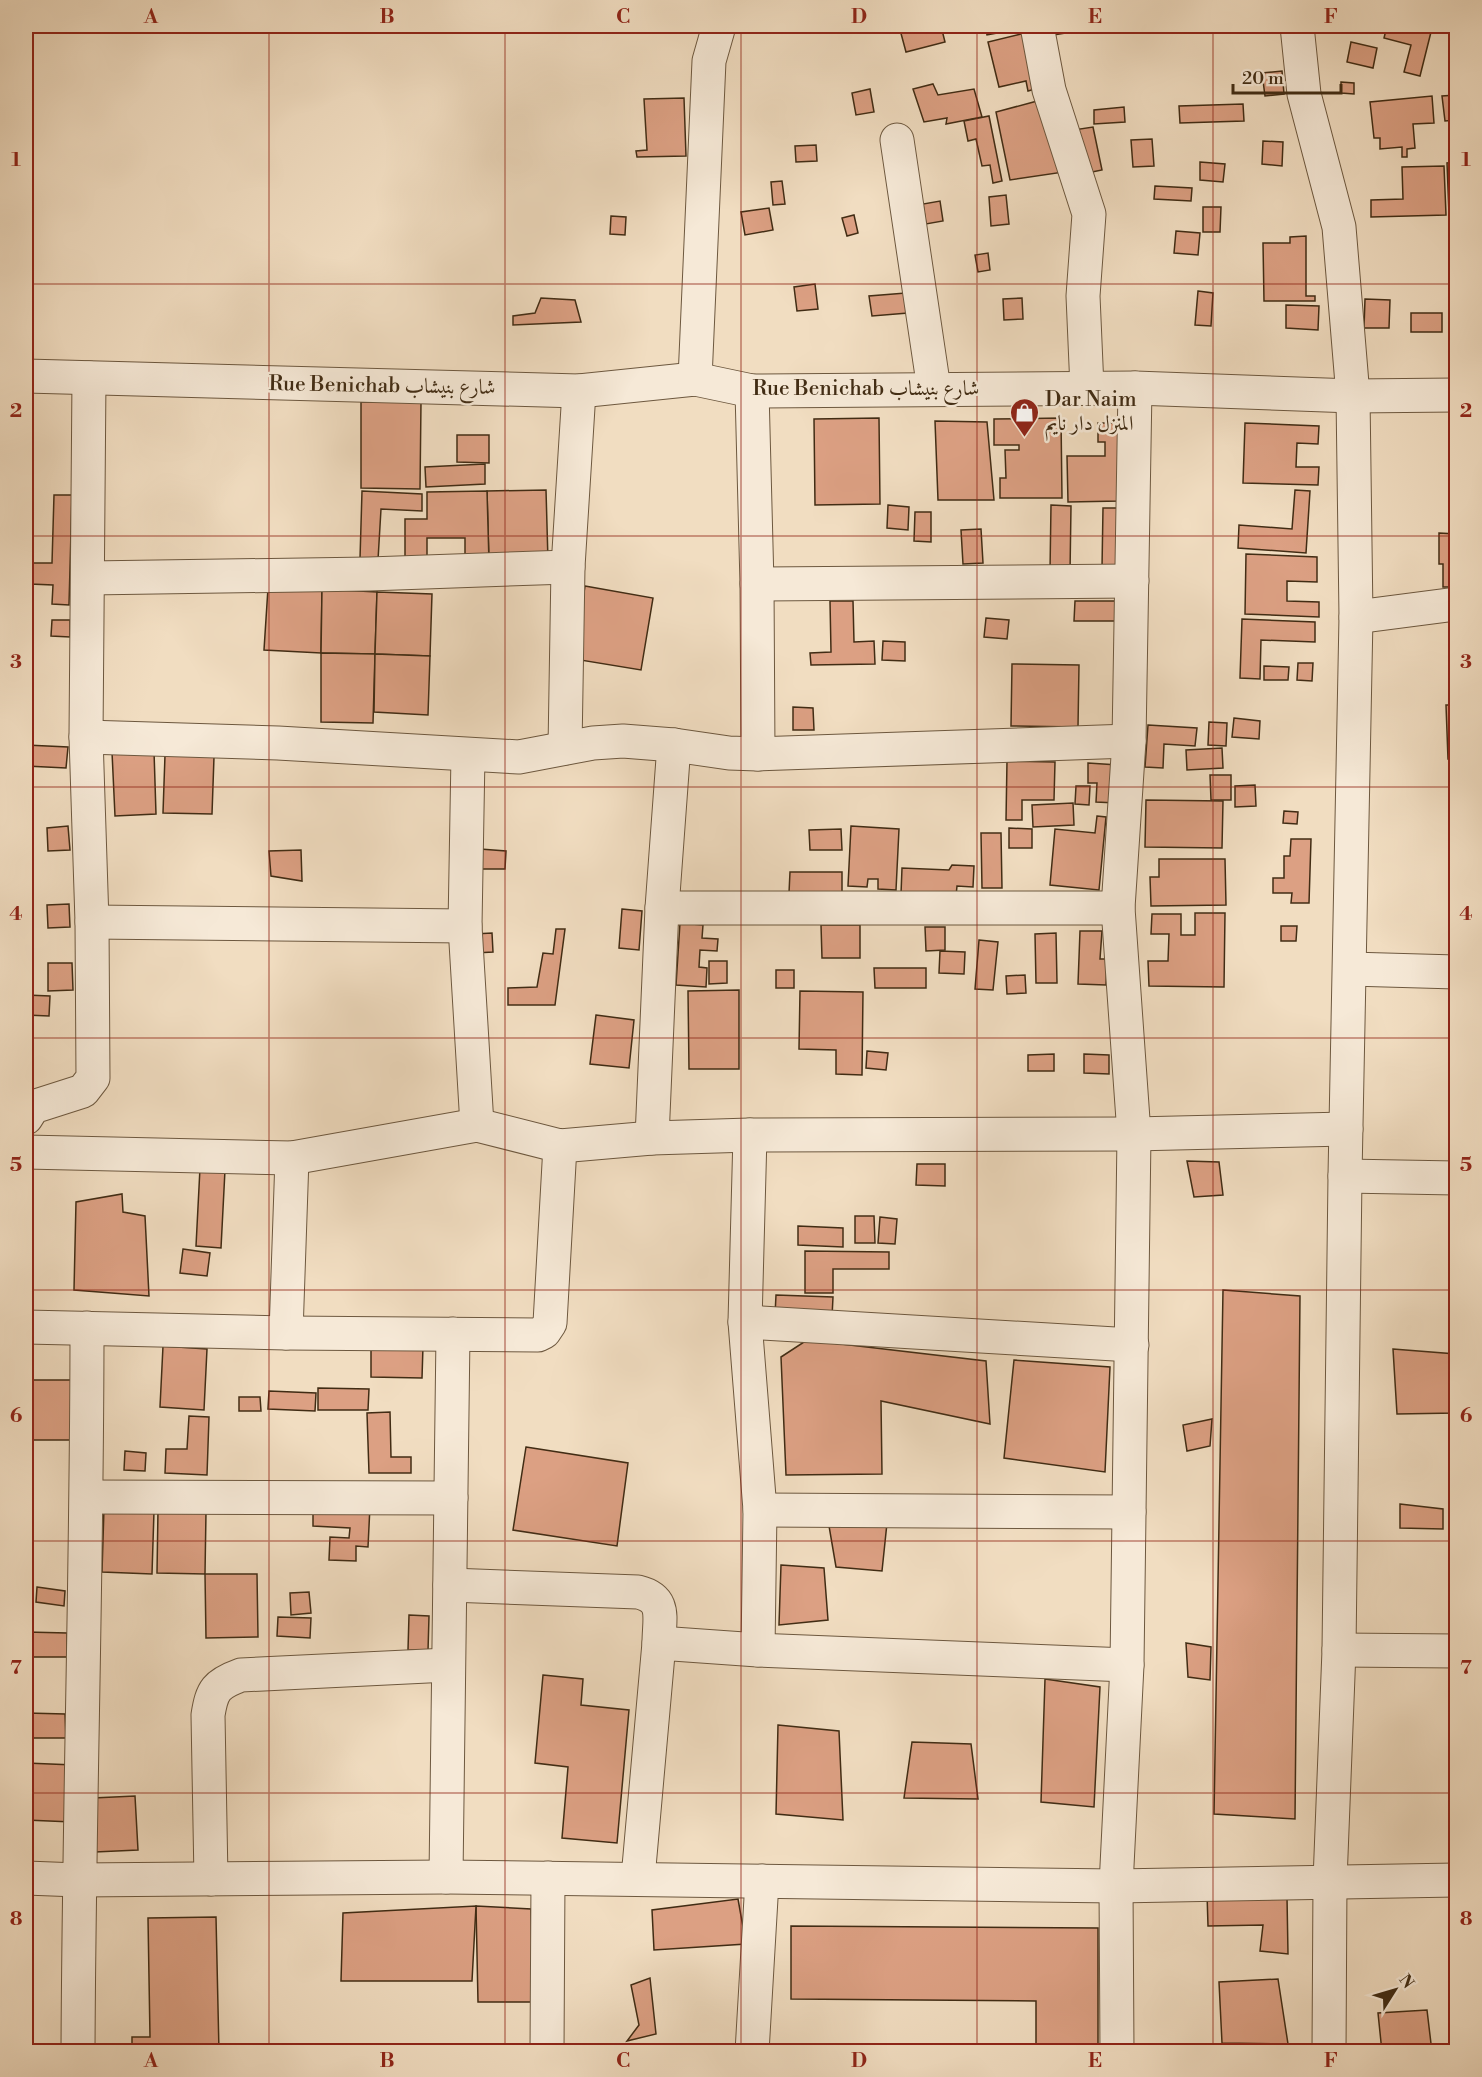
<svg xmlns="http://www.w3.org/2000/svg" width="1482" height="2077" font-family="'Libre Bodoni',Amiri,serif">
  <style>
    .building { fill: #dca083; stroke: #412c14; stroke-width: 1.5 }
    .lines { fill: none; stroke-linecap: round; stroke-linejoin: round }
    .minor-casing { stroke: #6d583f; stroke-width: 35 }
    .minor { stroke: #f6e9d7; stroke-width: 33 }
    .grid { fill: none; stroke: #8f2418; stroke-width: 1.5; stroke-opacity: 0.55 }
    .labels { text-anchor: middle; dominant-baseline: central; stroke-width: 5; stroke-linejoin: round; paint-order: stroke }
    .street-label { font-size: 21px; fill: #412c14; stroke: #f6e9d7 }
    .poi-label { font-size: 21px; fill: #412c14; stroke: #f6e9d7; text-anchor: start }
    .neatline { fill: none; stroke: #8f2418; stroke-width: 2 }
    .grid-label { font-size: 20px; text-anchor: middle; font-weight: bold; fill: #8f2418 }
  </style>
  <rect width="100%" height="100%" fill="#f1ddc1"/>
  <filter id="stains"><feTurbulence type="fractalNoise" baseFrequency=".00333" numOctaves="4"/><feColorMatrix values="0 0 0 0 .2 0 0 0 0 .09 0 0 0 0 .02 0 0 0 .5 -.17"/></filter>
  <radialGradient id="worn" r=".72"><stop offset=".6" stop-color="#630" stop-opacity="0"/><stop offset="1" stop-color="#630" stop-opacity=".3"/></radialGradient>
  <g class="building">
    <polygon points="899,26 941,26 945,42 906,52"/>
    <polygon points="985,26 1024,26 1024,28 987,35"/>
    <polygon points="1052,26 1108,26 1054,35"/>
    <polygon points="1387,26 1421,26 1432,28 1420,76 1404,72 1411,45 1384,38"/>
    <polygon points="1029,32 1042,87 1028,91 1026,81 999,87 988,42"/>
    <polygon points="1351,42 1377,48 1373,68 1347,62"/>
    <polygon points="1282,71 1284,94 1265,96 1262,73"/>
    <polygon points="1341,82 1354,83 1354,94 1341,93"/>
    <polygon points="933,84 938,95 974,89 982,117 946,124 947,118 924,122 913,89"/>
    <polygon points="870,89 874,112 856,115 852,93"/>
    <polygon points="1456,95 1456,120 1445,121 1442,96"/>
    <polygon points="1432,96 1434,123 1413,124 1415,148 1407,149 1407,157 1402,157 1402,147 1380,149 1380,138 1374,138 1370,102"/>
    <polygon points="684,98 686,156 637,157 636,151 647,150 644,99"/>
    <polygon points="1041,100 1064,172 1010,180 996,112"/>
    <polygon points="1243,104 1244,121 1180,123 1179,106"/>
    <polygon points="1124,107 1125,122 1094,124 1094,110"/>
    <polygon points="989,116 1002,181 993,183 990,165 982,166 976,139 968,141 964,121"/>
    <polygon points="1093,127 1102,170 1082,174 1073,130"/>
    <polygon points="1152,139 1154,166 1133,167 1131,140"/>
    <polygon points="1263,141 1283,142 1282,166 1262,164"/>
    <polygon points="816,145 817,161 796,162 795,146"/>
    <polygon points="1200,162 1225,164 1223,182 1200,180"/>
    <polygon points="1456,162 1456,214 1449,214 1447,163"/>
    <polygon points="1444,166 1446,215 1371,217 1371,200 1403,199 1402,167"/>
    <polygon points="782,181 785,204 773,205 771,182"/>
    <polygon points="1155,186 1192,188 1191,201 1154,199"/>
    <polygon points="1006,195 1009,224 991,226 989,197"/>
    <polygon points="940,201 943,221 926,224 923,204"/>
    <polygon points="1203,207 1221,207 1220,232 1203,232"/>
    <polygon points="769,208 773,230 745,235 741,212"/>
    <polygon points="854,215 858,233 847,236 842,218"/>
    <polygon points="611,216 626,217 625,235 610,234"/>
    <polygon points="1176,231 1200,233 1198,255 1174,253"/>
    <polygon points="1306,236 1306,296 1315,296 1315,301 1264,301 1263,243 1290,243 1290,237"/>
    <polygon points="988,253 990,270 978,272 975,255"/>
    <polygon points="815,284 818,309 797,311 794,287"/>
    <polygon points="1449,290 1456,290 1456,327 1451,328"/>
    <polygon points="1198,291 1213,293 1211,326 1195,325"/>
    <polygon points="918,292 920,312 872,316 869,296"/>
    <polygon points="541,298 575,300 581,322 513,325 513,316 535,313"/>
    <polygon points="1022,298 1023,319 1004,320 1003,299"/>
    <polygon points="1365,299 1390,300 1389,328 1364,328"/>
    <polygon points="1286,305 1319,306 1318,330 1286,328"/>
    <rect x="1411" y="313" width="31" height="19"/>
    <polygon points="361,402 421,402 420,489 361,488"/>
    <polygon points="879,418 880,504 815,505 814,419"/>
    <polygon points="1061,418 1062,498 1000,498 1000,478 1006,478 1005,450 1019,450 1019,445 994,445 994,419"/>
    <polygon points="935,421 987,422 994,500 938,500"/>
    <polygon points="1098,423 1119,423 1120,501 1068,502 1067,456 1105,456 1105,442 1098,442"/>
    <polygon points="1245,423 1319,426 1318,444 1297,443 1296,467 1319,467 1318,485 1243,483"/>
    <polygon points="1449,427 1456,427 1456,445 1450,445"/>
    <polygon points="457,435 489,435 489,463 457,462"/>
    <polygon points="485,464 485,484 426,487 425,467"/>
    <polygon points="546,490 548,561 489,562 487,491"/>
    <polygon points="1295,490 1310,491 1306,553 1238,548 1239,525 1292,529"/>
    <polygon points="362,491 422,494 422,511 381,509 378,560 360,559"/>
    <polygon points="487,491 489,562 465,563 465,538 427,538 427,561 405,562 405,519 427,519 427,492"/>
    <polygon points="54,495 72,495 69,605 52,604 53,585 30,584 30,563 52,563"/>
    <polygon points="888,505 909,507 908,530 887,528"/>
    <polygon points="1051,505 1071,506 1070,573 1050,572"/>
    <polygon points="1103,508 1122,508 1120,568 1102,568"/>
    <polygon points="915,512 931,512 931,542 914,541"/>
    <polygon points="981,529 983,563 963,564 961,530"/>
    <polygon points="1439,533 1456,534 1456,587 1443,587 1443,564 1439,564"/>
    <polygon points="1246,554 1317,557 1317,582 1287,581 1287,601 1319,602 1319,617 1245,614"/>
    <polygon points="585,586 653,598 641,670 574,659"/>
    <polygon points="268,588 322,589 321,653 264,650"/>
    <polygon points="322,589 377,592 375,654 321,653"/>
    <polygon points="377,592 432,594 430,656 375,654"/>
    <polygon points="830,601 853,601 854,642 874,641 875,664 811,665 810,653 831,652"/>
    <polygon points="1075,601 1119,601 1119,621 1074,621"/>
    <polygon points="986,618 1009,620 1007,639 984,637"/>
    <polygon points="1242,619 1315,622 1315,642 1261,640 1260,679 1240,678"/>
    <polygon points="52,620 70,620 70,637 51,636"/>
    <polygon points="883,641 905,642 905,661 882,660"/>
    <polygon points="321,653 375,654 373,723 321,722"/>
    <polygon points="375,654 430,656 428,715 374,712"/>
    <polygon points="1298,663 1313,663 1312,681 1297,680"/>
    <polygon points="1012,664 1079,665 1078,727 1011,726"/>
    <polygon points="1264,666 1289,667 1288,680 1264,680"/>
    <polygon points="1446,705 1456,705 1456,759 1448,759"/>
    <polygon points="793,707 813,708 814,730 793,730"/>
    <polygon points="1234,718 1260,721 1259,739 1232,737"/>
    <polygon points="1209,722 1227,723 1226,746 1208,745"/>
    <polygon points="1148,725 1197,728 1195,746 1164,744 1163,768 1145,767"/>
    <polygon points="26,745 68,747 66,768 26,766"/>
    <polygon points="1222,748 1223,768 1187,770 1186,750"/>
    <polygon points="154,751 156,814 115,816 112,752"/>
    <polygon points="165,755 214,757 212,814 163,813"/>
    <polygon points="1007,761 1055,762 1054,800 1022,800 1022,820 1006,820"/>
    <polygon points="1088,763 1118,765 1116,803 1096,802 1097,783 1088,783"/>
    <polygon points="1210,775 1231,775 1231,800 1211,800"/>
    <polygon points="1255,785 1256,806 1235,807 1235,786"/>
    <polygon points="1076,786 1090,786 1089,805 1075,804"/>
    <polygon points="1146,800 1223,801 1222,848 1145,847"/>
    <polygon points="1073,803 1074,825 1033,827 1032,805"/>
    <polygon points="1284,811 1298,812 1297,824 1283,823"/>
    <polygon points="1097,816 1106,817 1099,890 1050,885 1055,829 1095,833"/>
    <polygon points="68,826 70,850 48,851 47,828"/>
    <polygon points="851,826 899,829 896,890 878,889 878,879 868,879 867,887 848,886"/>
    <polygon points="1009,828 1032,829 1032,848 1009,848"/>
    <polygon points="841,829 842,850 810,850 809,830"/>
    <polygon points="981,833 1001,833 1002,888 982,888"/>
    <polygon points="1291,839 1311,839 1309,903 1291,903 1292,893 1273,893 1273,878 1284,878 1284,856 1290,856"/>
    <polygon points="480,849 506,851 505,869 479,869"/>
    <polygon points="301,850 302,881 271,876 269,851"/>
    <polygon points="1159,859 1225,859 1226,905 1151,906 1150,877 1159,877"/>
    <polygon points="952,865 974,866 973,887 957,886 956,896 901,894 902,868 949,870"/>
    <polygon points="790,872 842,872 842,894 789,893"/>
    <polygon points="69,904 70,927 48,928 47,905"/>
    <polygon points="622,909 642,911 639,950 619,948"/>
    <polygon points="1195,913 1225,913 1224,987 1149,986 1148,961 1168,961 1169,934 1151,934 1152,914 1181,914 1181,935 1195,935"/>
    <polygon points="680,923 703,925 702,938 718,939 717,951 700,950 699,967 707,968 706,987 676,985"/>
    <polygon points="821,925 860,925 860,958 822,958"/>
    <polygon points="1281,926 1297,926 1296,941 1281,941"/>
    <polygon points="925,927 945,927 945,950 926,951"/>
    <polygon points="556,929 565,929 555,1005 508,1005 508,988 537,987 543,953 553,954"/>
    <polygon points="1080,931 1102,931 1100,959 1107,959 1106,985 1078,984"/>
    <polygon points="492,933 493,952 475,953 474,934"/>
    <polygon points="1056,933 1057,983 1036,983 1035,934"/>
    <polygon points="979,940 998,942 993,990 975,989"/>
    <polygon points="940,951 965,952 964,974 939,973"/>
    <polygon points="709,961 727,961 727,983 709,984"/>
    <polygon points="48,963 72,963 73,990 48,991"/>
    <polygon points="874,968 926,968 926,988 875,988"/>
    <rect x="776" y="970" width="18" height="18"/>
    <polygon points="1025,975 1026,993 1007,994 1006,976"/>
    <polygon points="739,990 739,1069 689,1069 688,991"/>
    <polygon points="800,991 863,992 862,1075 836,1074 836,1050 799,1049"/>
    <polygon points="26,995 50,996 49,1016 26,1015"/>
    <polygon points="596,1015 634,1020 629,1068 590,1064"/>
    <polygon points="867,1051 888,1053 886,1070 866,1068"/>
    <polygon points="1054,1054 1054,1071 1028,1071 1028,1055"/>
    <polygon points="1084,1054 1109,1055 1109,1074 1084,1073"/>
    <polygon points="1187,1161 1219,1162 1223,1195 1194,1197"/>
    <polygon points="917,1164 945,1164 945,1186 916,1185"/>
    <polygon points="200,1168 225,1170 221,1248 196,1246"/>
    <polygon points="122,1194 123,1212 145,1216 149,1296 74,1290 76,1202"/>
    <polygon points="855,1216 874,1216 875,1243 855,1243"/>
    <polygon points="880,1217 897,1219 895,1244 878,1243"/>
    <polygon points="798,1226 843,1228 843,1247 798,1245"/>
    <polygon points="183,1249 210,1253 207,1276 180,1273"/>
    <polygon points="805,1251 889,1252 889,1269 833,1269 833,1293 805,1293"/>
    <polygon points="1223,1290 1300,1296 1295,1819 1214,1814"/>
    <polygon points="776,1295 833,1297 832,1317 775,1315"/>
    <polygon points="807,1340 986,1361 990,1424 881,1401 882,1474 786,1475 781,1357"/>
    <polygon points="371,1345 423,1346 422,1378 371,1377"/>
    <polygon points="163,1346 207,1349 204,1410 160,1407"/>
    <polygon points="1393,1349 1456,1354 1456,1413 1397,1414"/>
    <polygon points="1014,1360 1110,1367 1105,1472 1004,1458"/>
    <polygon points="26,1380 73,1380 74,1440 26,1440"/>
    <polygon points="318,1388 369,1389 368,1410 318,1410"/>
    <polygon points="269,1391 316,1393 315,1411 268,1409"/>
    <polygon points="239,1397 260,1397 261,1411 239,1411"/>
    <polygon points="390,1412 391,1457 411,1457 411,1473 369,1473 367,1413"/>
    <polygon points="189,1416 209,1417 207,1475 165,1473 166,1449 187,1449"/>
    <polygon points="1212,1419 1210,1446 1187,1451 1183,1425"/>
    <polygon points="526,1447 628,1463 617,1546 513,1530"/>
    <polygon points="125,1451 146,1453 145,1471 124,1470"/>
    <polygon points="313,1503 370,1506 368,1547 356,1546 356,1561 329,1560 330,1537 349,1538 350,1528 313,1526"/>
    <polygon points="1400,1504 1443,1509 1443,1529 1400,1528"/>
    <polygon points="104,1508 154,1511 152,1574 102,1572"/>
    <polygon points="158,1510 206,1512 205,1574 157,1573"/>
    <polygon points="887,1523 882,1571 836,1567 829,1526"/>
    <polygon points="781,1565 824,1568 828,1620 779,1625"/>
    <polygon points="205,1574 257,1574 258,1637 206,1638"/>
    <polygon points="37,1587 65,1591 64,1606 36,1602"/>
    <polygon points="309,1592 311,1613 291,1615 290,1593"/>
    <polygon points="409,1615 429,1616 428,1651 408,1650"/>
    <polygon points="278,1617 311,1618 310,1638 277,1636"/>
    <polygon points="26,1632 67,1633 67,1657 27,1657"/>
    <polygon points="1186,1643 1211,1647 1210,1680 1188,1677"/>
    <polygon points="543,1675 583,1679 581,1705 629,1710 617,1843 562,1838 568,1767 535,1763"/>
    <polygon points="1045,1679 1100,1687 1094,1807 1041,1802"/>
    <polygon points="26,1713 65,1714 66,1738 26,1738"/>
    <polygon points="778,1725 839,1731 843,1820 776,1814"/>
    <polygon points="912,1742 971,1744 978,1799 904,1798"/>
    <polygon points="26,1763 74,1765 72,1822 26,1820"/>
    <polygon points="135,1796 138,1850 95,1852 93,1798"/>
    <polygon points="1207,1893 1287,1897 1288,1954 1260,1951 1263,1925 1208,1926"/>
    <polygon points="738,1899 746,1944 654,1950 652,1910"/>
    <polygon points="476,1906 531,1909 533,2002 478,2002"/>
    <polygon points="476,1906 472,1981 341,1981 343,1913"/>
    <polygon points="216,1917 219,2052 132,2052 132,2037 150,2037 148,1918"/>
    <polygon points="791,1926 1098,1928 1098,2052 1036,2052 1036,2001 791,1999"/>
    <polygon points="650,1978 656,2034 627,2041 639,2025 631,1985"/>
    <polygon points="1278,1979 1288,2044 1222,2043 1219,1982"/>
    <polygon points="1427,2010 1432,2052 1382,2052 1378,2013"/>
  </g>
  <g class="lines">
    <defs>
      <g id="minor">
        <polyline points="1037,26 1049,90 1089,214 1083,296 1087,388"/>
        <polyline points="1297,26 1304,94 1339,227 1353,396 1356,617 1345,1176 1339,1650 1330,1881 1329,2052"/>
        <polyline points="897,140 934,389"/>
        <polyline points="26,376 579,391 695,379 752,391 1135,388 1353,396 1456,395"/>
        <polyline points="695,379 709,61 719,26"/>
        <polyline points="752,391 757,584 758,754"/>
        <polyline points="89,578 369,574 568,567"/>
        <polyline points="757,584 1132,581"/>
        <polyline points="1356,617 1456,604"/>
        <polyline points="86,737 278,743 519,757 593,743 623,741 674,745 729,753 758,754 1129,741"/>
        <polyline points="565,748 568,567 579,391"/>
        <polyline points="468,755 465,926 477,1125"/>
        <polyline points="662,908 1118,908"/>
        <polyline points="92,922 465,926"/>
        <polyline points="1350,969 1456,972"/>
        <polyline points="26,1118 33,1107 83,1091 93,1078 92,922 86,737 89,378"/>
        <polyline points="750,1135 745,1322 760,1510 758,1650"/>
        <polyline points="652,1138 662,908 674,745"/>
        <polyline points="26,1152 292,1158 477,1125 560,1146 652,1138 750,1135 1134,1134 1346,1129"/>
        <polyline points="1345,1176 1456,1178"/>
        <polyline points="745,1322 1132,1345"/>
        <polyline points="26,1327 286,1333 538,1335 544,1332 550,1323 560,1146"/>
        <polyline points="286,1333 292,1158"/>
        <polyline points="87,1497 451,1498"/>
        <polyline points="760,1510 1129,1512"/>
        <path d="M 450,1585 L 638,1592 C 667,1599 659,1618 659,1643"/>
        <polyline points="1339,1650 1456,1651"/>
        <polyline points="446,1877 453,1334"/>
        <polyline points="26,1878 78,1880 446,1877 1116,1886 1456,1880"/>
        <polyline points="638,1878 659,1643 758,1650 1127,1665"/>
        <path d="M 211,1879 L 208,1715 C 212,1690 216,1684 241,1675 L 448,1665"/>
        <path d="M 78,2052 C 79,1810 87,1569 87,1328"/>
        <polyline points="547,2052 548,1878"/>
        <polyline points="752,2052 762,1881"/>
        <polyline points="1117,2052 1116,1886 1127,1665 1134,1134 1118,908 1129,741 1135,388"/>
      </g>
    </defs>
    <use href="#minor" class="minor-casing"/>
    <use href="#minor" class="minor"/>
  </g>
  <path class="grid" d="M 269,26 L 269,2052M 505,26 L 505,2052M 741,26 L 741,2052M 977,26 L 977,2052M 1213,26 L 1213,2052M 26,284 L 1456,284M 26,536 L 1456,536M 26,787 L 1456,787M 26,1038 L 1456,1038M 26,1290 L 1456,1290M 26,1541 L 1456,1541M 26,1793 L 1456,1793"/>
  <defs>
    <symbol id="shop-pin" viewBox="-11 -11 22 30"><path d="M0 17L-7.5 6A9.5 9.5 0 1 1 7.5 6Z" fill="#8f2418" stroke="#f6e9d7"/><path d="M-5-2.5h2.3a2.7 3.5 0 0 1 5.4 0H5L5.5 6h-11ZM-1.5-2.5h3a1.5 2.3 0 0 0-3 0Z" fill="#fff"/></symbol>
  </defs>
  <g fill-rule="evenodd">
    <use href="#shop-pin" x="1008" y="396" width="33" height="45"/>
  </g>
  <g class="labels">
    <g class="street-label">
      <text transform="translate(382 386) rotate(1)">Rue Benichab شارع بنيشاب</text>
      <text x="866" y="389">Rue Benichab شارع بنيشاب</text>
    </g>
    <g class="poi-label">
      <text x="1045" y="400">Dar Naim<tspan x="1045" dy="24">المنزل دار نايم</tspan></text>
    </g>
  </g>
  <rect width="1482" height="2077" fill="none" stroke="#f1ddc1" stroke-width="66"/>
  <g transform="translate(1395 1990) rotate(53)" stroke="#f6e9d7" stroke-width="4.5" paint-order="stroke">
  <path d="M0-4.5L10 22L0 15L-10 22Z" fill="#412c14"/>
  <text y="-9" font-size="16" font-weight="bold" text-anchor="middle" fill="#412c14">N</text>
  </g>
  <path d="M1233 84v9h108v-9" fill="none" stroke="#412c14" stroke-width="3"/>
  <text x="1242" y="84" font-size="18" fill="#412c14" stroke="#f6e9d7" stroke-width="4.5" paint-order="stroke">20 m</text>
  <rect x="33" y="33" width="1416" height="2011" class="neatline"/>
  <g class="grid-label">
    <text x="151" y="23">A</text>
    <text x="387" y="23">B</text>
    <text x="623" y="23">C</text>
    <text x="859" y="23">D</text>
    <text x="1095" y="23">E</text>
    <text x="1331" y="23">F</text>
    <text x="16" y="166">1</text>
    <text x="1466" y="166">1</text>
    <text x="16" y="417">2</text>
    <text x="1466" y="417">2</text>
    <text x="16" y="668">3</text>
    <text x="1466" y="668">3</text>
    <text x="16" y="920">4</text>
    <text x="1466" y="920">4</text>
    <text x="16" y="1171">5</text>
    <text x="1466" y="1171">5</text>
    <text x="16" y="1422">6</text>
    <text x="1466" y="1422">6</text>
    <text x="16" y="1674">7</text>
    <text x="1466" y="1674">7</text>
    <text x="16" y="1925">8</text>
    <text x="1466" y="1925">8</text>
    <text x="151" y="2067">A</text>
    <text x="387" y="2067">B</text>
    <text x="623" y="2067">C</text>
    <text x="859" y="2067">D</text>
    <text x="1095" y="2067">E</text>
    <text x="1331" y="2067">F</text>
  </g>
  <rect width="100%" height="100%" filter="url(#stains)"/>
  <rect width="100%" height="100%" fill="url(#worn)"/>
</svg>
